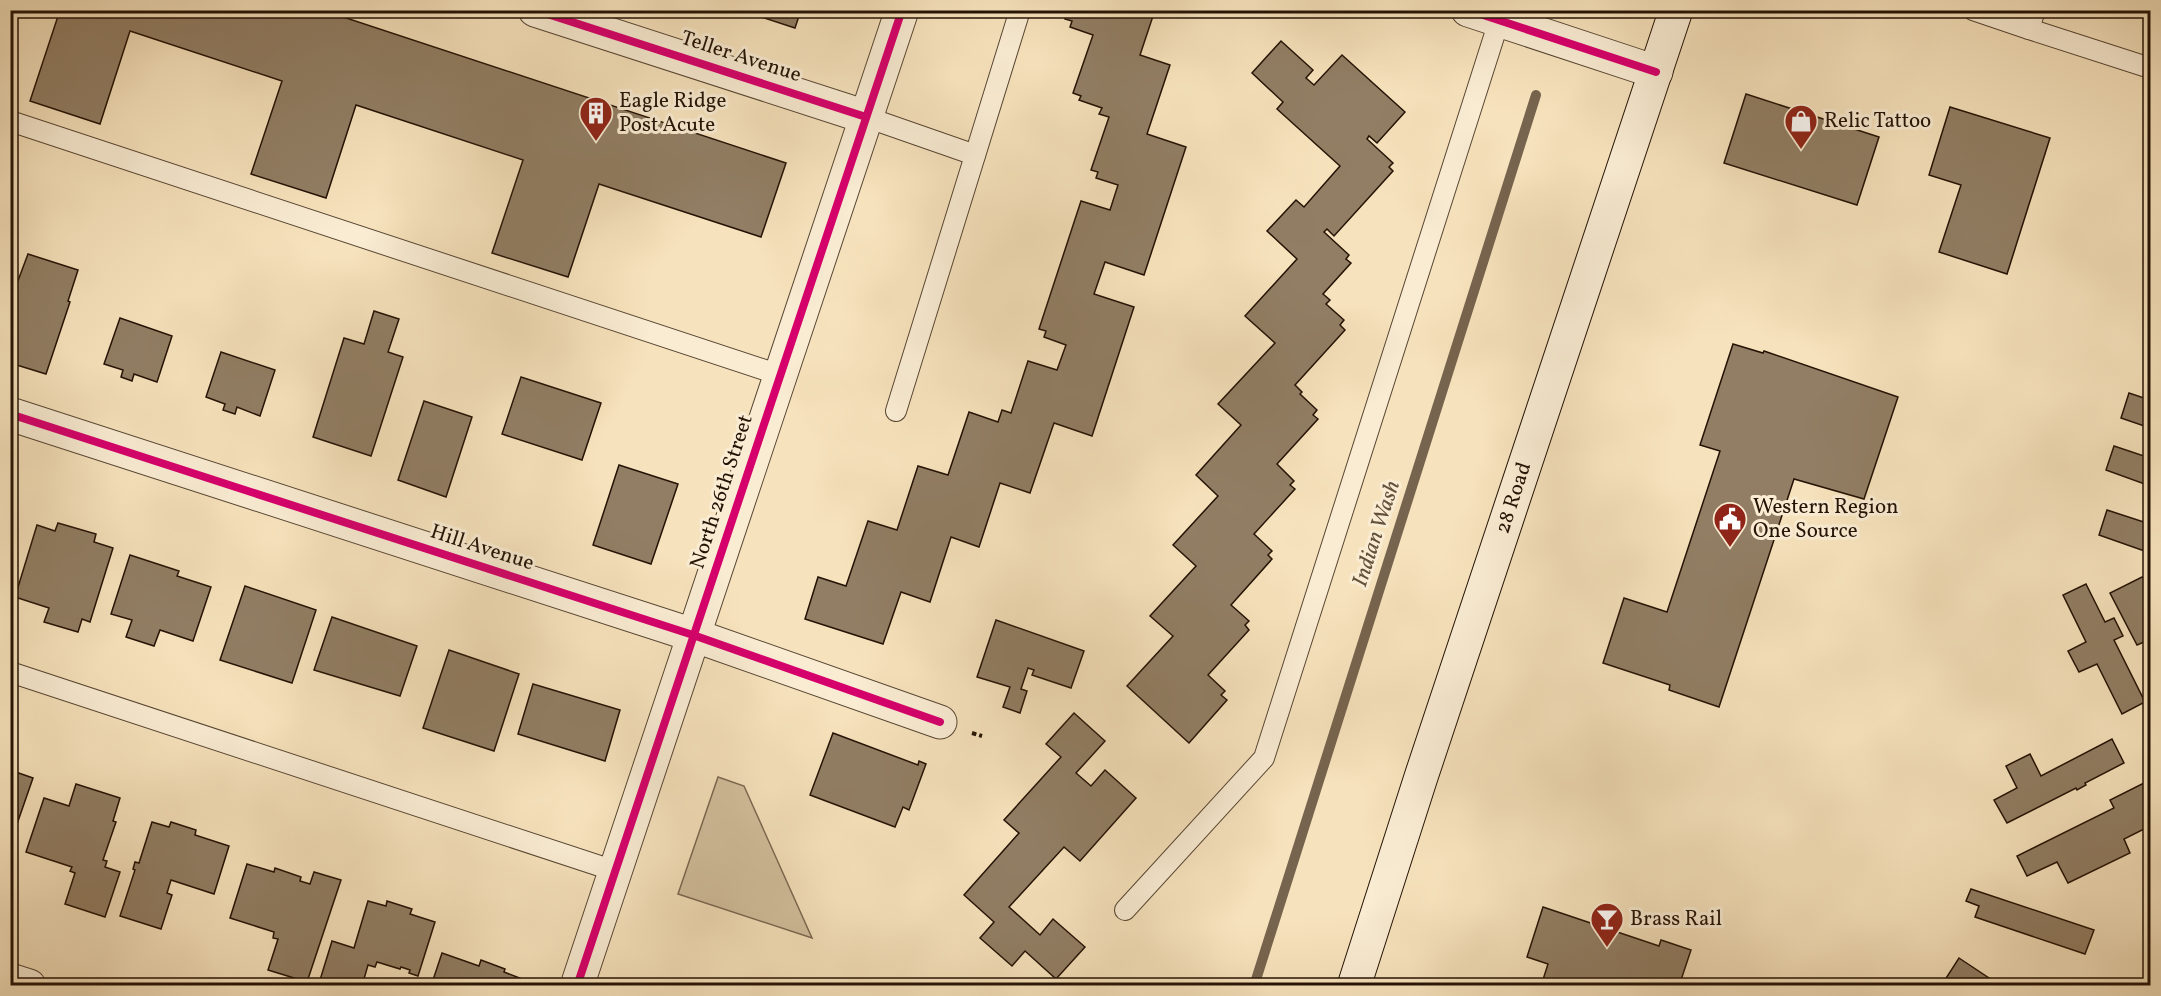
<svg xmlns="http://www.w3.org/2000/svg" width="2161" height="996" font-family="Vollkorn,serif">
  <style>
    .green { fill: #d2bf9d; stroke: #7b6851; stroke-width: 1.5 }
    .lines { fill: none; stroke-linecap: round; stroke-linejoin: round }
    .stream { stroke: #77644e; stroke-width: 10 }
    .building { fill: #917e64; stroke: #241205; stroke-width: 1.5 }
    .service-casing { stroke: #584633; stroke-width: 22 }
    .minor-casing { stroke: #584633; stroke-width: 35 }
    .tertiary-casing { stroke: #584633; stroke-width: 35 }
    .secondary-casing { stroke: #241205; stroke-width: 35 }
    .path { stroke: #241205; stroke-width: 4; stroke-dasharray: 4.5 3; stroke-linecap: butt }
    .service { stroke: #f9ecd3; stroke-width: 20 }
    .minor { stroke: #f9ecd3; stroke-width: 33 }
    .tertiary { stroke: #f9ecd3; stroke-width: 33 }
    .secondary { stroke: #f9ecd3; stroke-width: 33 }
    .cycleway-casing { stroke: #f9ecd3; stroke-width: 11 }
    .cycleway { stroke: #d6006c; stroke-width: 8 }
    .labels { text-anchor: middle; dominant-baseline: central; stroke-width: 6; stroke-linejoin: round; paint-order: stroke }
    .street-label { font-size: 21px; fill: #241205; stroke: #f9ecd3 }
    .poi-label { font-size: 21px; fill: #241205; stroke: #f9ecd3; text-anchor: start }
    .water-label { font-size: 22px; font-style: italic; fill: #63503b; stroke: #f9ecd3 }
  </style>
  <rect width="100%" height="100%" fill="#f6e2bc"/>
  <filter id="stains"><feTurbulence type="fractalNoise" baseFrequency=".00333" numOctaves="4"/><feColorMatrix values="0 0 0 0 .2 0 0 0 0 .09 0 0 0 0 .02 0 0 0 .5 -.17"/></filter>
  <radialGradient id="worn" r=".72"><stop offset=".6" stop-color="#630" stop-opacity="0"/><stop offset="1" stop-color="#630" stop-opacity=".3"/></radialGradient>
  <polygon class="green" points="718,777 744,786 812,938 678,894"/>
  <g class="lines">
    <polyline class="stream" points="1254,986 1536,95"/>
  </g>
  <g class="building">
    <polygon points="60,10 322,10 786,163 761,237 599,184 568,277 492,253 523,160 356,105 326,198 251,174 282,81 130,31 100,124 30,101"/>
    <polygon points="740,10 801,10 795,28"/>
    <polygon points="1068,10 1155,10 1140,55 1170,65 1147,134 1186,147 1144,275 1105,262 1094,294 1134,307 1092,436 1054,423 1030,493 1000,483 979,547 951,537 930,602 901,592 883,644 805,619 818,577 846,586 868,521 897,530 918,466 948,475 969,412 998,422 1002,410 1011,413 1028,361 1057,370 1066,345 1044,337 1046,331 1039,329 1081,201 1110,210 1118,185 1096,178 1098,172 1091,170 1109,117 1099,114 1102,108 1079,100 1081,96 1073,93 1093,35 1070,27 1072,21 1065,19"/>
    <polygon points="1281,41 1313,70 1306,78 1314,85 1342,55 1405,112 1377,143 1369,136 1367,139 1393,163 1389,167 1393,171 1334,236 1327,229 1324,232 1349,255 1346,259 1351,263 1323,294 1330,300 1326,304 1344,320 1340,325 1345,330 1295,385 1302,392 1300,394 1317,410 1313,415 1318,419 1277,464 1294,481 1290,485 1295,489 1254,534 1272,551 1268,555 1272,559 1231,605 1249,621 1245,625 1249,630 1208,675 1225,691 1221,695 1227,700 1189,743 1127,686 1173,636 1150,616 1196,566 1173,545 1218,496 1196,475 1241,425 1218,404 1275,343 1245,316 1297,259 1267,231 1296,200 1304,207 1340,166 1277,109 1283,102 1252,73"/>
    <polygon points="1746,94 1879,137 1857,205 1724,163"/>
    <polygon points="1950,107 2050,138 2007,274 1939,252 1961,185 1929,175"/>
    <polygon points="28,254 78,270 68,301 70,302 46,374 10,363 10,302"/>
    <polygon points="374,311 399,319 388,352 403,357 371,456 313,437 344,338 364,344"/>
    <polygon points="120,318 172,336 157,382 134,374 132,381 121,377 123,370 104,364"/>
    <polygon points="1733,344 1763,353 1764,351 1898,397 1864,499 1794,479 1719,707 1669,690 1670,685 1603,663 1624,598 1667,612 1720,451 1700,445"/>
    <polygon points="221,352 275,370 260,416 237,407 235,414 223,410 225,404 206,397"/>
    <polygon points="521,377 601,403 582,460 502,434"/>
    <polygon points="2129,393 2150,400 2150,428 2121,418"/>
    <polygon points="424,401 472,417 446,497 398,480"/>
    <polygon points="2114,446 2150,458 2150,486 2106,470"/>
    <polygon points="619,465 678,484 651,564 593,545"/>
    <polygon points="2107,510 2150,524 2150,553 2099,535"/>
    <polygon points="10,512 16,514 10,531"/>
    <polygon points="58,523 96,534 94,542 113,548 90,622 82,619 78,632 44,622 49,608 15,597 37,525 55,531"/>
    <polygon points="130,555 179,571 177,576 211,587 193,641 160,630 154,646 126,637 132,620 111,614"/>
    <polygon points="2142,577 2150,578 2150,655 2144,642 2137,645 2110,593"/>
    <polygon points="2086,584 2105,622 2114,618 2123,636 2114,640 2145,702 2122,714 2097,664 2079,672 2068,651 2086,642 2063,595"/>
    <polygon points="245,586 316,610 292,683 220,660"/>
    <polygon points="332,617 417,646 400,696 314,670"/>
    <polygon points="996,620 1084,651 1071,688 1032,675 1034,670 1028,668 1021,689 1027,691 1020,713 1003,707 1010,687 977,677"/>
    <polygon points="449,650 519,674 494,751 423,728"/>
    <polygon points="533,684 620,710 605,761 518,734"/>
    <polygon points="1074,713 1105,741 1076,773 1091,786 1105,770 1136,798 1080,861 1064,847 1009,907 1040,935 1053,919 1085,947 1056,979 1025,951 1012,966 980,938 994,922 964,895 1019,833 1004,820 1061,757 1046,744"/>
    <polygon points="833,733 918,765 919,761 926,764 909,810 903,807 895,827 810,795"/>
    <polygon points="2112,739 2124,763 2085,783 2086,785 2077,790 2076,788 2007,823 1994,800 2017,788 2006,766 2030,754 2041,776"/>
    <polygon points="10,770 33,778 17,824 10,822"/>
    <polygon points="2150,780 2150,826 2124,839 2130,853 2068,883 2057,862 2027,876 2017,856 2114,808 2110,800"/>
    <polygon points="76,784 120,798 113,821 116,822 103,860 107,861 105,867 120,872 105,917 65,904 75,873 70,871 72,867 26,852 44,798 69,806"/>
    <polygon points="152,822 169,827 171,822 196,830 195,835 229,846 214,894 171,880 167,893 172,895 161,929 120,916 135,870 133,869 135,862 139,863"/>
    <polygon points="247,864 274,872 275,868 301,877 300,881 310,884 314,872 341,880 307,982 268,970 278,939 273,938 274,932 230,918"/>
    <polygon points="1971,889 2094,930 2085,954 1975,917 1979,906 1966,901"/>
    <polygon points="368,901 386,906 387,901 412,909 410,914 435,922 418,976 409,973 410,970 401,967 400,969 377,962 375,967 368,965 362,986 339,986 320,980 332,941 354,948"/>
    <polygon points="1543,907 1659,946 1661,940 1691,950 1679,986 1541,986 1548,964 1527,957"/>
    <polygon points="442,953 479,966 481,960 505,969 504,972 522,979 520,986 431,986"/>
    <polygon points="1959,958 2001,986 1941,986"/>
  </g>
  <g class="lines">
    <defs>
      <g id="service">
        <polyline points="1973,10 2029,29"/>
        <polyline points="2035,10 2029,29 2150,68"/>
        <polyline points="866,117 975,155"/>
        <polyline points="10,121 780,375"/>
        <polyline points="896,411 1020,10"/>
        <polyline points="10,672 615,871"/>
        <polyline points="1125,910 1264,758 1499,21"/>
      </g>
      <g id="minor">
        <polyline points="535,10 866,117"/>
        <polyline points="10,414 693,635 940,722"/>
        <polyline points="10,980 29,986"/>
        <polyline points="577,986 902,10"/>
      </g>
      <polyline id="tertiary" points="1468,10 1656,72"/>
      <polyline id="secondary" points="1354,986 1421,777 1676,10"/>
    </defs>
    <use href="#service" class="service-casing"/>
    <use href="#minor" class="minor-casing"/>
    <use href="#tertiary" class="tertiary-casing"/>
    <use href="#secondary" class="secondary-casing"/>
    <polyline class="path" points="972,733 982,736"/>
    <use href="#service" class="service"/>
    <use href="#minor" class="minor"/>
    <use href="#tertiary" class="tertiary"/>
    <use href="#secondary" class="secondary"/>
    <defs>
      <g id="cycleway">
        <polyline points="535,10 866,117"/>
        <polyline points="1468,10 1656,72"/>
        <polyline points="10,414 693,635 940,722"/>
        <polyline points="577,986 902,10"/>
      </g>
    </defs>
    <use href="#cycleway" class="cycleway-casing"/>
    <use href="#cycleway" class="cycleway"/>
  </g>
  <defs>
    <symbol id="building-pin" viewBox="-11 -11 22 30"><path d="M0 17L-7.5 6A9.5 9.5 0 1 1 7.5 6Z" fill="#8f2418" stroke="#f9ecd3"/><path d="M-4-6H4V6H1V3H-1V6H-4ZM-2.5-4.3h1.7v1.8h-1.7ZM.8-4.3h1.7v1.8H.8ZM-2.5-1h1.7V.8h-1.7ZM.8-1h1.7V.8H.8Z" fill="#fff"/></symbol>
    <symbol id="shop-pin" viewBox="-11 -11 22 30"><path d="M0 17L-7.5 6A9.5 9.5 0 1 1 7.5 6Z" fill="#8f2418" stroke="#f9ecd3"/><path d="M-5-2.5h2.3a2.7 3.5 0 0 1 5.4 0H5L5.5 6h-11ZM-1.5-2.5h3a1.5 2.3 0 0 0-3 0Z" fill="#fff"/></symbol>
    <symbol id="civic-pin" viewBox="-11 -11 22 30"><path d="M0 17L-7.5 6A9.5 9.5 0 1 1 7.5 6Z" fill="#8f2418" stroke="#f9ecd3"/><path d="M-.6-6.5H3V-4.5H.6V-3L4-1V1h2V6H-6V1h2V-1L-.6-3ZM-1.2 2.5V6h2.4V2.5Z" fill="#fff"/></symbol>
    <symbol id="bar-pin" viewBox="-11 -11 22 30"><path d="M0 17L-7.5 6A9.5 9.5 0 1 1 7.5 6Z" fill="#8f2418" stroke="#f9ecd3"/><path d="M-6-5H6L.8 .8V4.5H3.5V6h-7V4.5H-.8V.8Z" fill="#fff"/></symbol>
  </defs>
  <g fill-rule="evenodd">
    <use href="#building-pin" x="577" y="94" width="38" height="52"/>
    <use href="#shop-pin" x="1782" y="102" width="38" height="52"/>
    <use href="#civic-pin" x="1711" y="500" width="38" height="52"/>
    <use href="#bar-pin" x="1588" y="900" width="38" height="52"/>
  </g>
  <g class="labels">
    <g class="street-label">
      <text transform="translate(741 57) rotate(18)">Teller Avenue</text>
      <text transform="translate(722 492) rotate(-72)">North 26th Street</text>
      <text transform="translate(1514 498) rotate(-72)">28 Road</text>
      <text transform="translate(482 548) rotate(18)">Hill Avenue</text>
    </g>
    <g class="poi-label">
      <text x="619" y="101">Eagle Ridge<tspan x="619" dy="24">Post Acute</tspan></text>
      <text x="1824" y="121">Relic Tattoo</text>
      <text x="1753" y="507">Western Region<tspan x="1753" dy="24">One Source</tspan></text>
      <text x="1630" y="919">Brass Rail</text>
    </g>
    <g class="water-label">
      <text transform="translate(1377 534) rotate(-72)">Indian Wash</text>
    </g>
  </g>
  <rect width="2161" height="996" fill="none" stroke="#f6e2bc" stroke-width="36"/>
  <rect x="12" y="12" width="2137" height="972" fill="none" stroke="#241205" stroke-width="3"/>
  <rect x="18" y="18" width="2125" height="960" fill="none" stroke="#241205" stroke-width="1.5"/>
  <rect width="100%" height="100%" filter="url(#stains)"/>
  <rect width="100%" height="100%" fill="url(#worn)"/>
</svg>
